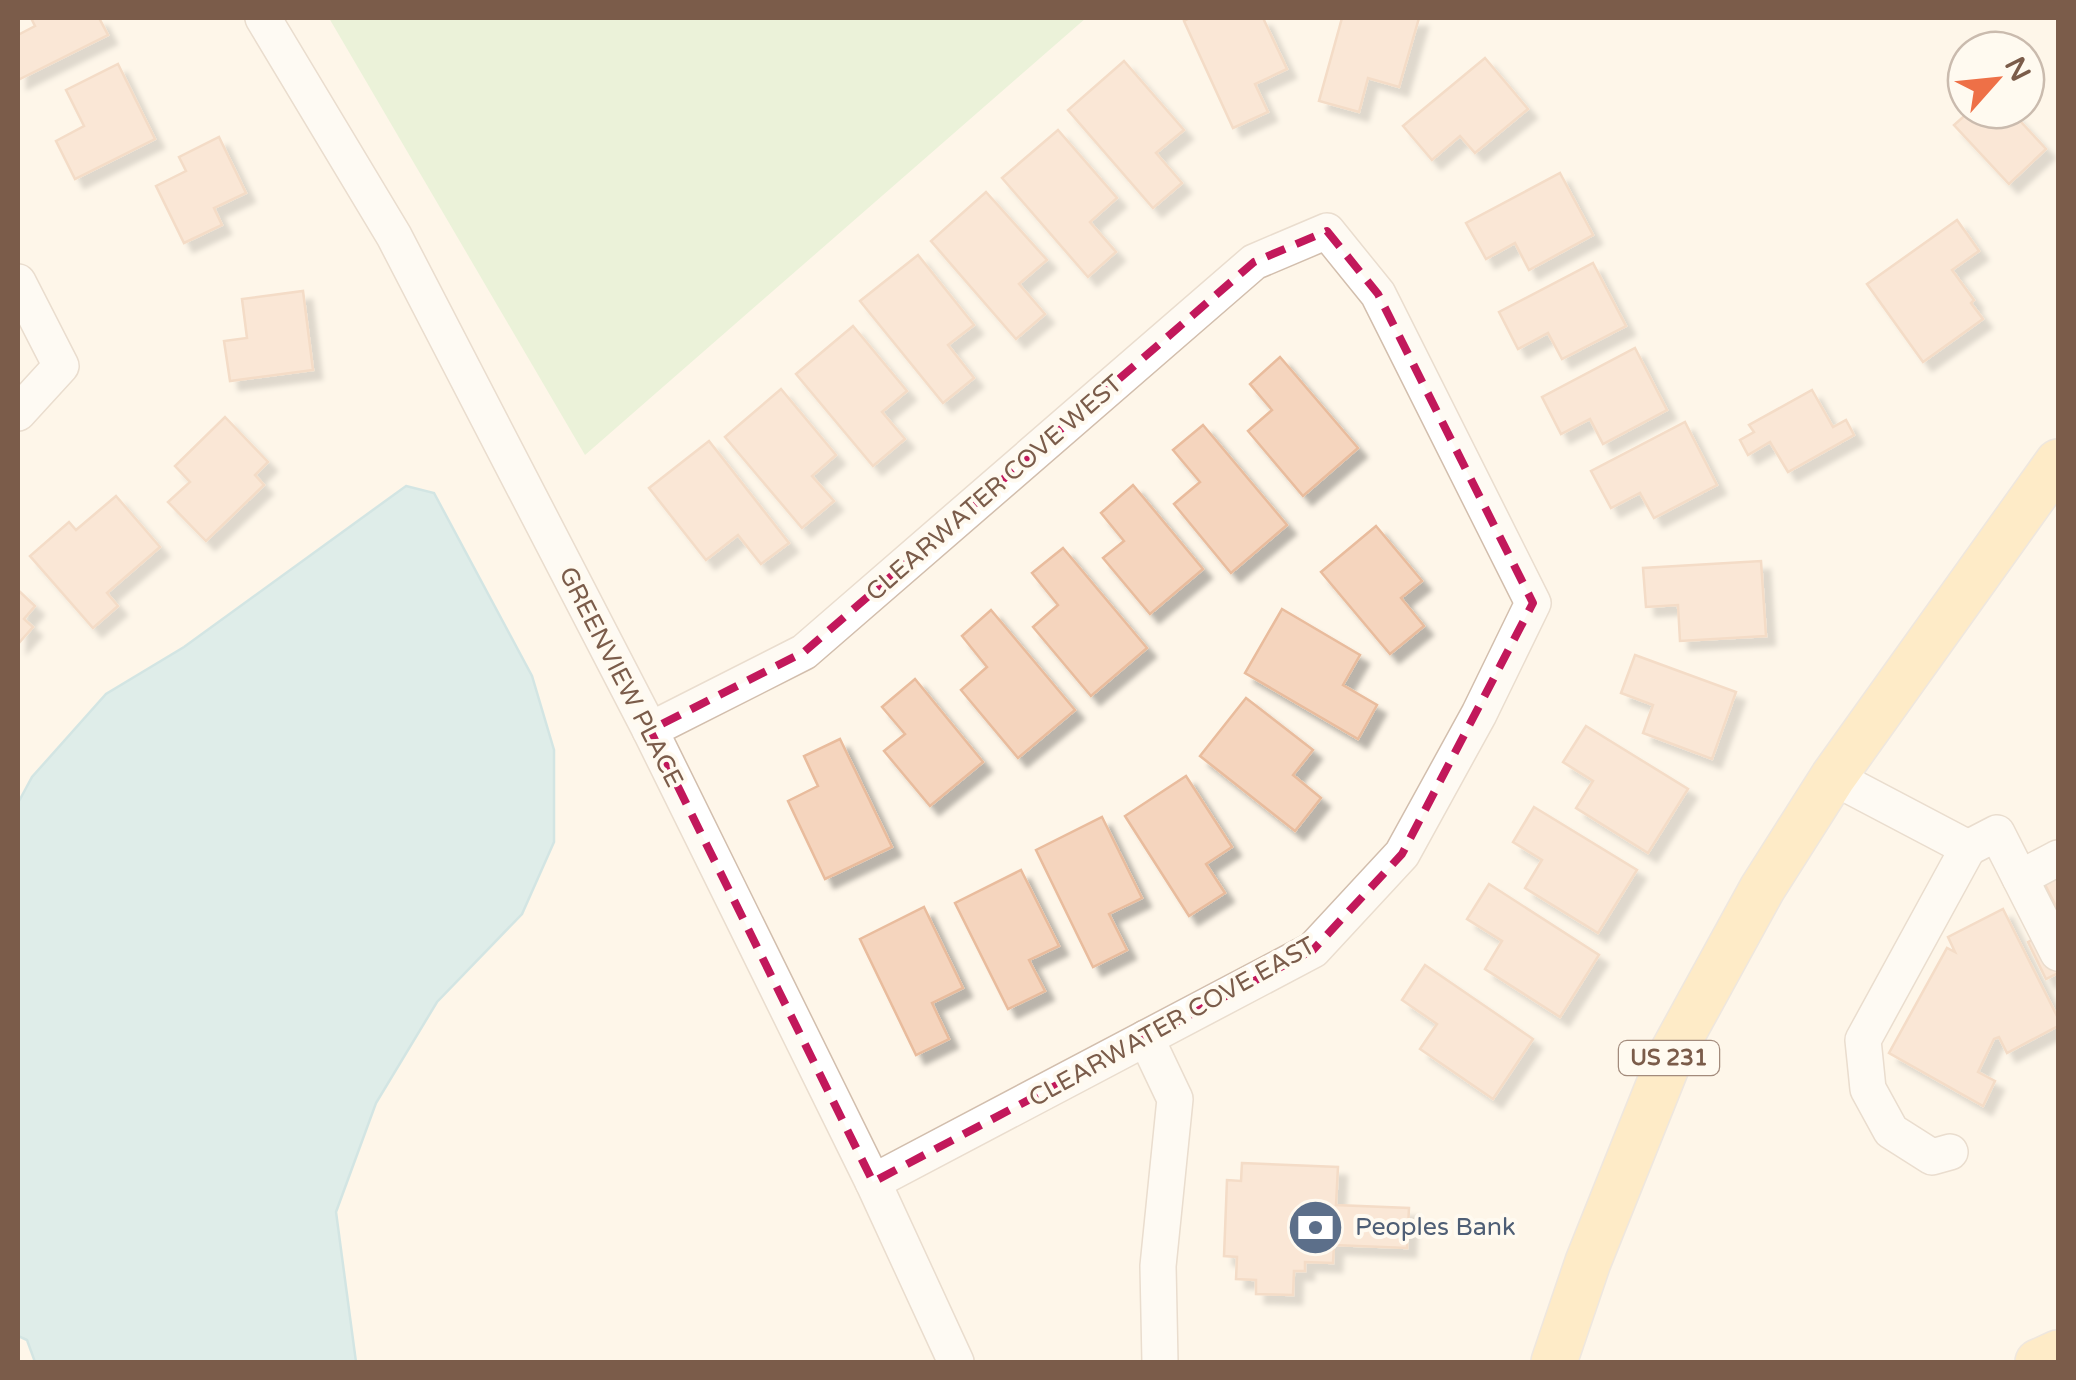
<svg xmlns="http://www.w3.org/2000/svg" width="2076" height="1380" font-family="'Varela Round',sans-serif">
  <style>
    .green { fill: #d4edc5 }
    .water { fill: #bbe2e9; stroke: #a0d1dc; stroke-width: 2.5 }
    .building { fill: #f5d5be; stroke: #e9bc9d; stroke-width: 2.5; filter: url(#shadow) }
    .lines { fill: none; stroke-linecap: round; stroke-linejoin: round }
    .minor-casing { stroke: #d2bead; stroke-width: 38 }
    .major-casing { stroke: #ddd5d0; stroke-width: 48 }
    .minor { stroke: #fff; stroke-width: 35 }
    .major { stroke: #ffdd9e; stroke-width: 45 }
    .marked { fill: none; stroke: #c2185b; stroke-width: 8; stroke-dasharray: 20 12; stroke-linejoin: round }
    .labels { text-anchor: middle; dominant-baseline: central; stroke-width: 8; stroke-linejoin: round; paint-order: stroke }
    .shield { fill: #fffaf0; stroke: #a38b7c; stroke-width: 2.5 }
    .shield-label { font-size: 22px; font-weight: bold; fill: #7b5c4a }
    .street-label { font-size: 25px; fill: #7b5c4a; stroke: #fffaf0 }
    .service-label { font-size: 25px; fill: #4e5e75; stroke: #fffaf0; text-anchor: start }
  </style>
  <defs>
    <filter id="shadow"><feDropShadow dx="9" dy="9" stdDeviation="2.5" flood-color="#0004"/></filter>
  </defs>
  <rect width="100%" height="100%" fill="#fef6e9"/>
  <polygon class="green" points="329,18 1086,18 585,455"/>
  <polygon class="water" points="406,486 434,493 532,676 554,750 554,842 522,914 437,1002 376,1103 336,1212 356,1362 35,1362 27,1340 18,1336 18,803 32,777 106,694 184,647"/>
  <g class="building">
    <polygon points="31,18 99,18 108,35 18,80 18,35 35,26"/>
    <polygon points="1190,18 1263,18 1287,69 1255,84 1268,112 1233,128 1184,21"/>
    <polygon points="1342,18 1419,18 1399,87 1368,78 1359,112 1319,101"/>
    <polygon points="1485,58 1528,109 1475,153 1460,136 1432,160 1403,126"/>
    <polygon points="1124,61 1184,130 1156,153 1182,183 1153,208 1068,110"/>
    <polygon points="118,64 155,139 75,179 56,141 84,126 66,90"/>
    <polygon points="1971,110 2010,110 2046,149 2009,184 1954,125"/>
    <polygon points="1058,130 1117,198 1090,222 1116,252 1088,277 1002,178"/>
    <polygon points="219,137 246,193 214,208 222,225 184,243 156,186 186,171 179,157"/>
    <polygon points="1560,173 1593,235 1529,270 1515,243 1486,259 1466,223"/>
    <polygon points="986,192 1047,260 1019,284 1045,314 1016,339 931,241"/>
    <polygon points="1957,220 1979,251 1952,270 1974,300 1971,303 1983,319 1923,362 1867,284"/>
    <polygon points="918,255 974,325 948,345 974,378 943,403 860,301"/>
    <polygon points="1593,263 1626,326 1562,359 1548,333 1518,349 1499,312"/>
    <polygon points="303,291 313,370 230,381 224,341 247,338 242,299"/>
    <polygon points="853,326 907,391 882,412 905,439 873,466 796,374"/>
    <polygon points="1635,348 1667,410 1603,444 1590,419 1561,434 1542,397"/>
    <polygon points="1280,357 1358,448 1303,496 1248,431 1272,410 1250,384"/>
    <polygon points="781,389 836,455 812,476 834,501 802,528 725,437"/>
    <polygon points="1812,390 1833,427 1846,420 1854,435 1788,472 1770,442 1748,455 1740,440 1754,432 1749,425"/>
    <polygon points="225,417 268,462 255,475 264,485 206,541 168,502 190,482 175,466"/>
    <polygon points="1685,422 1717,485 1654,518 1640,493 1611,508 1591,471"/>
    <polygon points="1203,425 1287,525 1231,573 1174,504 1200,482 1173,450"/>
    <polygon points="709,441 789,543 761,564 738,535 706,560 649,488"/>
    <polygon points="1133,485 1203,569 1150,614 1103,558 1124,541 1101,513"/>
    <polygon points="116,496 160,547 107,593 118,606 93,628 30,556 69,522 76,530"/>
    <polygon points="1376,526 1422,581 1401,598 1424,626 1390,654 1321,572"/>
    <polygon points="1063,548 1147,648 1091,696 1033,627 1058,605 1032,573"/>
    <polygon points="1761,561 1766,636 1680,641 1678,605 1646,607 1643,568"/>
    <polygon points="18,590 35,606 24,619 33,627 18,644"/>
    <polygon points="1282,609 1360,655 1343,685 1377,705 1358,739 1245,673"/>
    <polygon points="991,610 1075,710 1018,758 961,690 987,667 962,636"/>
    <polygon points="1635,655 1736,692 1712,759 1643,733 1653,705 1621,693"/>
    <polygon points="915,679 983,762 930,806 884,751 905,734 882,707"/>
    <polygon points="1246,698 1313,750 1293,775 1321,798 1295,831 1200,756"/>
    <polygon points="1586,726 1688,789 1648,853 1576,808 1593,781 1563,762"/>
    <polygon points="840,739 892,847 825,879 788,801 818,786 804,756"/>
    <polygon points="1186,776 1232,847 1206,864 1225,893 1189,916 1125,816"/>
    <polygon points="1534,807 1637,870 1598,933 1525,888 1542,860 1513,842"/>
    <polygon points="1102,817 1142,898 1109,914 1127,950 1093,967 1036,850"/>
    <polygon points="2058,850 2058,910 2034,863"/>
    <polygon points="1021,870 1059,946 1029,960 1045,991 1008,1009 955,903"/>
    <polygon points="1489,884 1599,955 1560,1017 1485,969 1502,941 1467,919"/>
    <polygon points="924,907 963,988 932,1003 949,1039 916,1055 860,939"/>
    <polygon points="2003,909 2058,1018 2058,1026 2007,1053 1999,1037 1994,1039 1978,1072 1995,1081 1983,1106 1889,1053 1947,948 1955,952 1948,937"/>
    <polygon points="2058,927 2058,973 2046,979 2028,942"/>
    <polygon points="1425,965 1533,1039 1493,1099 1420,1049 1437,1024 1402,1000"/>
    <polygon points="1242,1163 1338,1167 1336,1205 1409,1208 1407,1248 1334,1245 1333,1263 1305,1262 1305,1271 1294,1271 1293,1295 1256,1294 1256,1280 1236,1279 1237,1257 1224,1256 1227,1180 1241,1181"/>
  </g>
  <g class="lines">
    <defs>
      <g id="minor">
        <polyline points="263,18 394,236 650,730 873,1182 956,1362"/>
        <polyline points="18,282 61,366 18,413"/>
        <polyline points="650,730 804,652 1254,262 1327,231 1378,294 1533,603 1479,714 1402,854 1313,950 873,1182"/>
        <polyline points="1833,777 1968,848 1863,1040 1868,1089 1891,1131 1932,1157 1950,1152"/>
        <polyline points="1968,848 1997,833 2058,953"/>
        <polyline points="2020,878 2058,858"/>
        <polyline points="1146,1038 1175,1099 1158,1266 1160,1362"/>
      </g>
      <g id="major">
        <polyline points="1554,1362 1588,1262 1671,1055 1762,889 1833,777 2058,462"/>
        <polyline points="2038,1362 2058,1353"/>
      </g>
    </defs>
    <use href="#minor" class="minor-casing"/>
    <use href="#major" class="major-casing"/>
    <use href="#minor" class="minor"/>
    <use href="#major" class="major"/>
  </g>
  <path d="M0 0H2076V1380H0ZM 1327,231 L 1378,294 L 1533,603 L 1402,854 L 1313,950 L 873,1182 L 650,730 L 804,652 L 1254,262 Z" fill="#fef6e9" fill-opacity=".55" fill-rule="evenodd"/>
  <path class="marked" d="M 1327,231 L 1378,294 L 1533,603 L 1402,854 L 1313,950 L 873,1182 L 650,730 L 804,652 L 1254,262 Z"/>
  <defs>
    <symbol id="bank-disc" viewBox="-11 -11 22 22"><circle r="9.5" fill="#5c6f8a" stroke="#fffaf0"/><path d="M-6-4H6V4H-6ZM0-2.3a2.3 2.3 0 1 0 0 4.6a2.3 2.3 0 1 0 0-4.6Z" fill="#fff"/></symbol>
  </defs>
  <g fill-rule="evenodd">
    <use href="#bank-disc" x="1284" y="1196" width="63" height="63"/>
  </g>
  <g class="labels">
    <rect class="shield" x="1619" y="1041" width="100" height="34" rx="8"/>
    <g class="shield-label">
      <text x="1669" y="1058">US 231</text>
    </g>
    <g class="street-label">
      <text transform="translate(994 488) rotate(-41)">CLEARWATER COVE WEST</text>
      <text transform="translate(621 677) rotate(63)">GREENVIEW PLACE</text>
      <text transform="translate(1172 1022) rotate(-29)">CLEARWATER COVE EAST</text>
    </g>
    <g class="service-label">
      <text x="1355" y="1227">Peoples Bank</text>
    </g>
  </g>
  <rect width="2076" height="1380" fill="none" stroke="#7b5c4a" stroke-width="40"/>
  <g transform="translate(1996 80) rotate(63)"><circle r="48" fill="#fffaf0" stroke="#cabbae" stroke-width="2.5"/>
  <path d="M0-8L18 38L0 25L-18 38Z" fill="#ee7047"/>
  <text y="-15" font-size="28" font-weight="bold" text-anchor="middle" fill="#7b5c4a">N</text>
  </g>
</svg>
